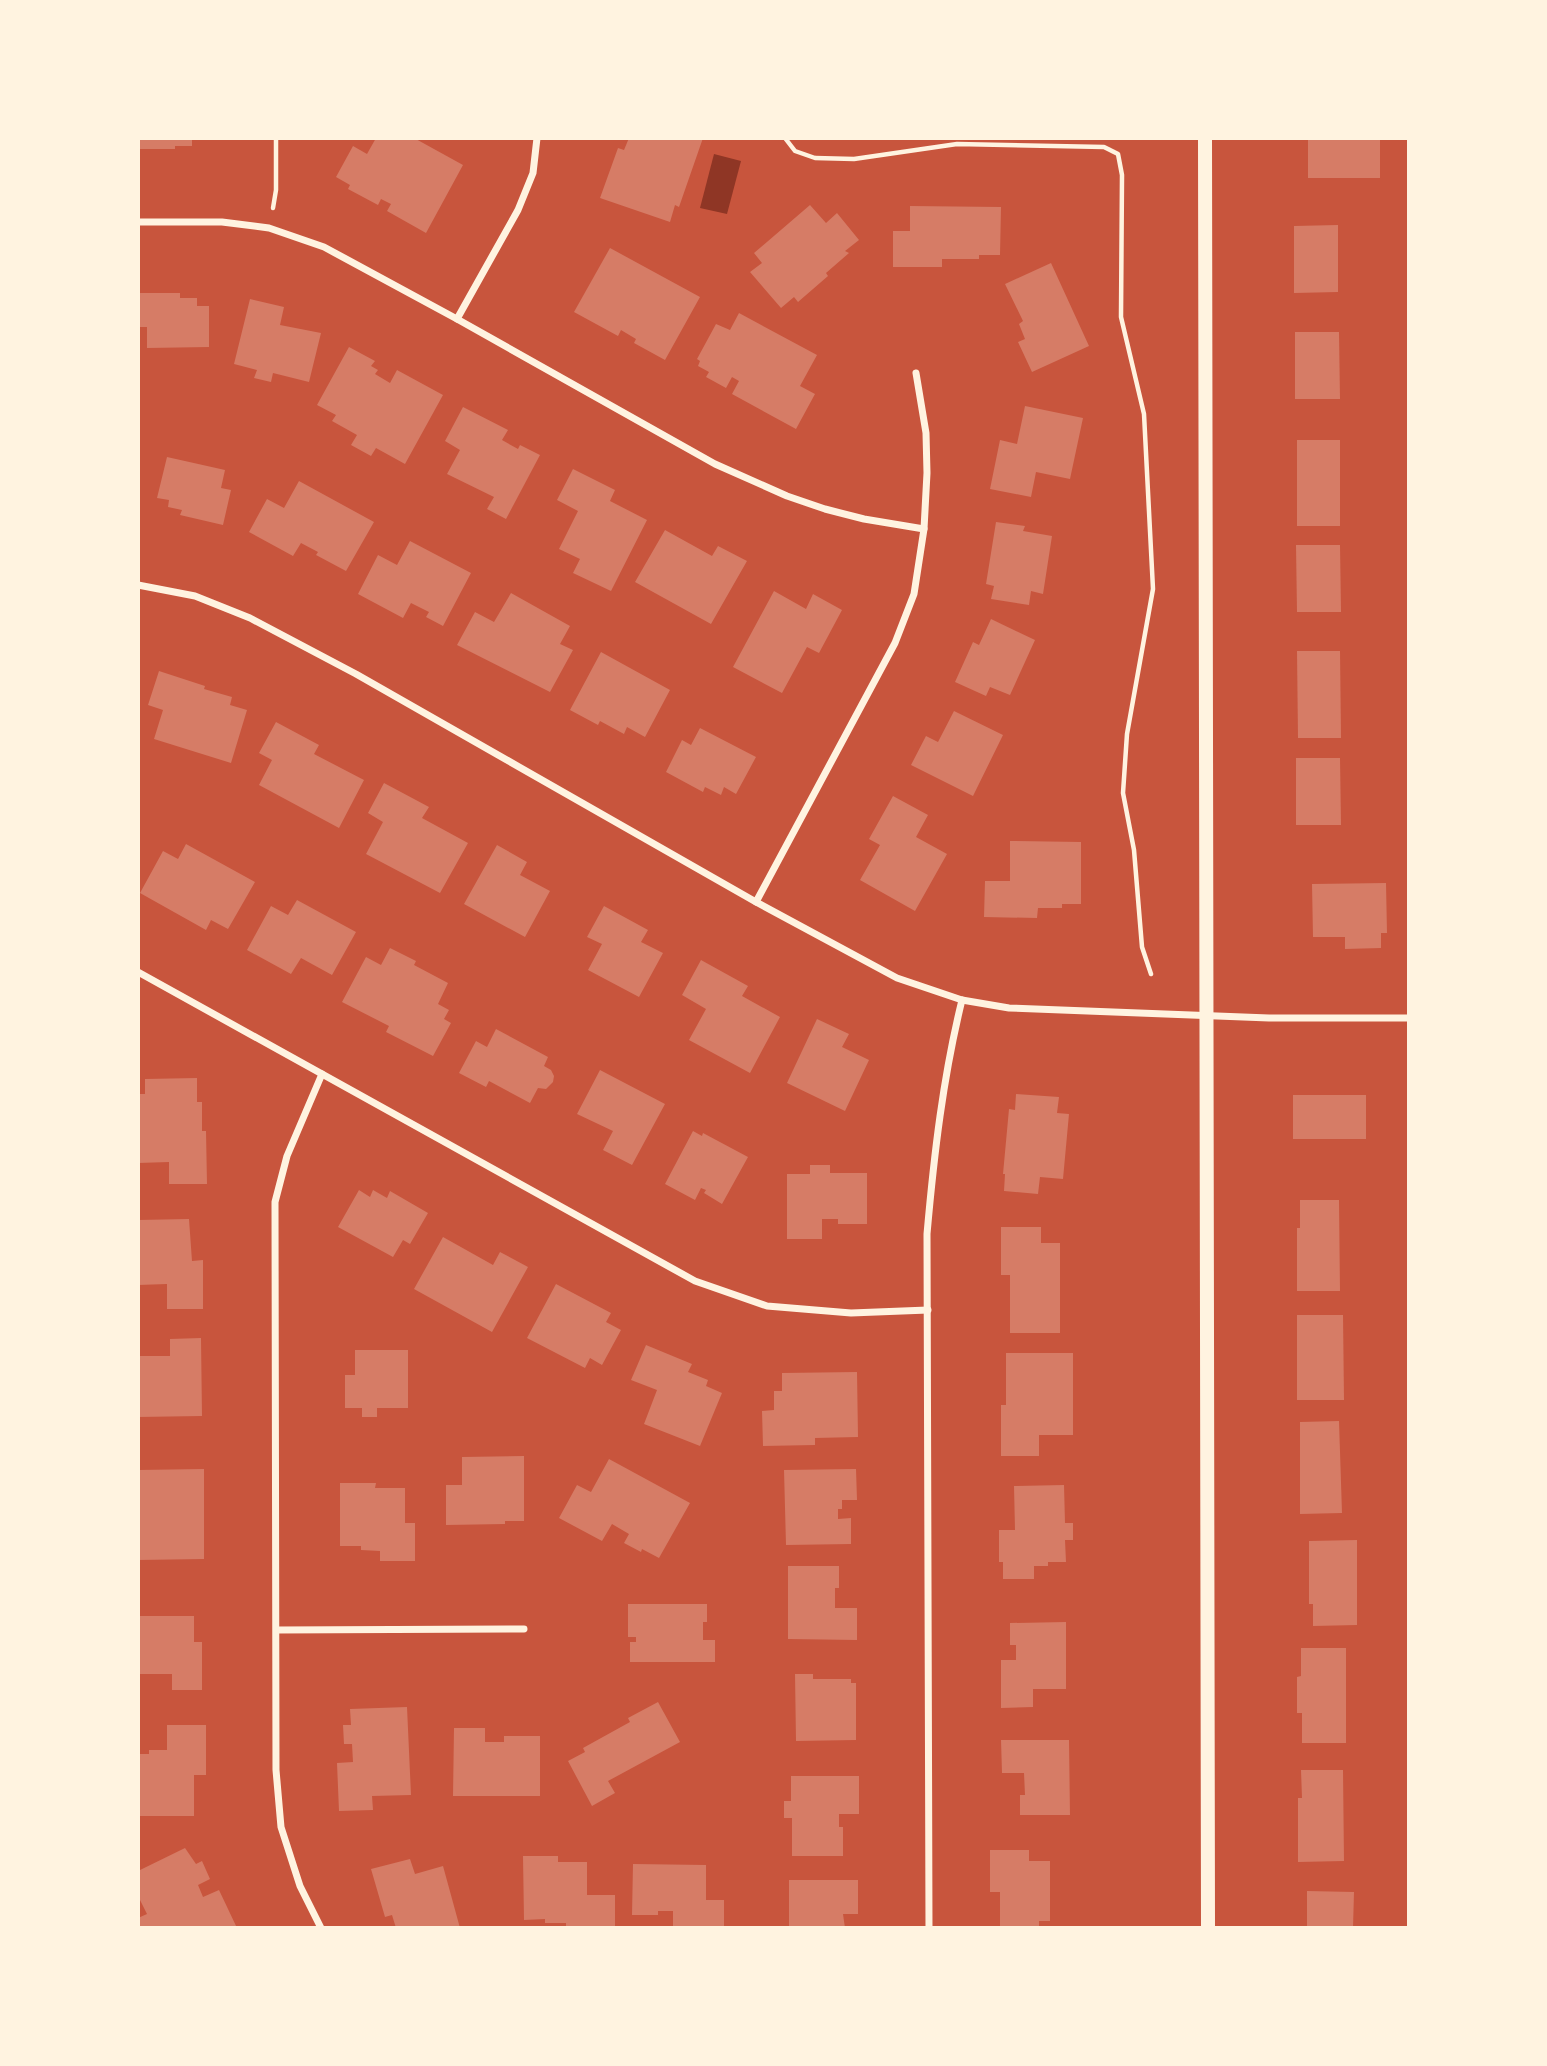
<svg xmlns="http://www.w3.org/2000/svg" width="1547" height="2066" font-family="Signika,sans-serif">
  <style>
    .water { fill: #8f3625 }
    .building { fill: #d67c66 }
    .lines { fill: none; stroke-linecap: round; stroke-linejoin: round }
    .path { stroke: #fff3e0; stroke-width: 4.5 }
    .minor { stroke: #fff3e0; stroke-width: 7 }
    .secondary { stroke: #fff3e0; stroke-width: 14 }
  </style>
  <rect width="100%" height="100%" fill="#c8553d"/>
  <polygon class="water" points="714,154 741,161 727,214 700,208"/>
  <g class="building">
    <polygon points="138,138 192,138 192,146 175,146 175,149 138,149"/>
    <polygon points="376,138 414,138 463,165 426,233 387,211 391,204 381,199 378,205 348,189 350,185 336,177 353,146 367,154"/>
    <polygon points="629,138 703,138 679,207 675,205 670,222 600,198 618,148 624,150"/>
    <rect x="1308" y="138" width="72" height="40"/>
    <polygon points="810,205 826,223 837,213 859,240 845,251 849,253 826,273 828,276 798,302 794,297 781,308 750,272 762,263 754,253"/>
    <polygon points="910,206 1001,207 1000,255 979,255 979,259 942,259 942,267 893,267 893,231 910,231"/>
    <polygon points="1338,225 1338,292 1294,293 1294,226"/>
    <polygon points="610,248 700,297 665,360 634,343 636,339 621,330 618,336 574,312"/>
    <polygon points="1051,263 1089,346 1032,372 1018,342 1025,339 1019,324 1023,321 1005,284"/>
    <polygon points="138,293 180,293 180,298 197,298 197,306 209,306 209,347 147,348 147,327 138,327"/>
    <polygon points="250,299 284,307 280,325 321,333 309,382 273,373 271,382 254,378 257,370 234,364"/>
    <polygon points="739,313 817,355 800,386 815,394 796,429 732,394 739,381 732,377 726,388 706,377 709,372 698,366 700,361 697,359 716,324 730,330"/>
    <polygon points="1295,332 1339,332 1340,399 1295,399"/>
    <polygon points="349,347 375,361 371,366 378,370 375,374 390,383 397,370 443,395 405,464 376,448 371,456 351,445 357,435 332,421 336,415 317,405"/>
    <polygon points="1025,406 1083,418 1070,479 1036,472 1031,497 990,489 1000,440 1017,444"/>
    <polygon points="463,407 508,430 502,440 518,449 520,445 540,455 506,519 487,509 494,497 447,474 460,450 445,441"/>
    <rect x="1297" y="440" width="43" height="86"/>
    <polygon points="167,457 225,470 221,488 231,490 223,525 180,515 182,510 168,507 169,500 157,498"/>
    <polygon points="573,469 615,490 610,501 647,520 611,591 573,573 580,559 559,549 578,511 557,500"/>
    <polygon points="299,481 374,522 346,571 316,555 318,552 301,543 293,556 249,532 267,499 284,508"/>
    <polygon points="996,522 1025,526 1023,531 1052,536 1043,594 1031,591 1029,605 991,599 994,586 986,584"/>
    <polygon points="665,530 712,556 718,546 747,561 711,624 635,582"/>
    <polygon points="410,541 471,573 443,626 426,617 429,612 411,603 403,618 358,594 378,555 397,565"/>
    <polygon points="1296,545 1340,545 1341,612 1297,612"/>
    <polygon points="774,591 806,609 813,594 842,610 819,653 807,647 782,693 733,667"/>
    <polygon points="511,593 570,626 560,644 573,650 550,692 457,645 475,612 494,622"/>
    <polygon points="991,619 1035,640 1010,695 990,687 986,696 955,682 973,642 979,645"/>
    <polygon points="1297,651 1340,651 1341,738 1298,738"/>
    <polygon points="601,652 670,690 645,737 627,727 624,734 600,721 598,725 570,710"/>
    <polygon points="159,671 205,686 204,689 232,697 230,705 247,710 231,763 154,739 163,710 148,705"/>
    <polygon points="954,711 1003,735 973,796 911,765 926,736 938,742"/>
    <polygon points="276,722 319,745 314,754 364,780 339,828 259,785 272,760 259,753"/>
    <polygon points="700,728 756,757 736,794 724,787 721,795 705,787 703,792 666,772 682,740 691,745"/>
    <polygon points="1296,758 1340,758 1341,825 1296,825"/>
    <polygon points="384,783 429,807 422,818 468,843 440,893 366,854 383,822 368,813"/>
    <polygon points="893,796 928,815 916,837 947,854 915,911 860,880 880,845 869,839"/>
    <polygon points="1010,841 1081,842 1081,904 1062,904 1062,908 1038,908 1037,918 984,917 985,881 1010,881"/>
    <polygon points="186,844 255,882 228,929 211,920 206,930 140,893 163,851 178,859"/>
    <polygon points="497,845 527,862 520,875 550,891 525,937 464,904"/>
    <polygon points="1386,883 1387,933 1381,933 1381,948 1345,949 1345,937 1313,937 1312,884"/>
    <polygon points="297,900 356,932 332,975 301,958 291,974 247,950 271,906 288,915"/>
    <polygon points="604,906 648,930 641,942 663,953 639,997 588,970 602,944 587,937"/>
    <polygon points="390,948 416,961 414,965 448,983 438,1004 449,1010 444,1019 451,1023 433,1056 386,1032 389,1026 342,1002 366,957 381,965"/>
    <polygon points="701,960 748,986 742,996 780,1017 750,1073 689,1040 706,1009 682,995"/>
    <polygon points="817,1019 849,1034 842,1047 869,1060 845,1111 787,1083"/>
    <polygon points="496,1029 548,1057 544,1066 551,1070 554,1076 553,1082 546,1089 538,1088 530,1103 489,1081 486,1087 459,1073 476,1041 487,1047"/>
    <polygon points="600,1070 665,1104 632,1165 603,1150 613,1131 577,1114"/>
    <polygon points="197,1078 197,1102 202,1102 202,1131 206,1131 207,1184 169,1184 169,1162 138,1163 138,1094 145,1094 145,1079"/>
    <polygon points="1016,1094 1059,1097 1057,1113 1069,1114 1063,1179 1040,1177 1038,1194 1004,1191 1005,1174 1003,1174 1009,1109 1015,1110"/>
    <rect x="1293" y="1095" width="73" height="44"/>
    <polygon points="693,1131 702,1136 703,1133 748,1157 722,1204 704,1193 706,1190 701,1188 695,1200 665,1184"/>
    <polygon points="810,1165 830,1165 830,1173 867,1173 867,1224 838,1224 838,1219 822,1219 822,1239 787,1239 787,1174 810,1174"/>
    <polygon points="359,1190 370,1197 373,1190 387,1198 390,1191 428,1213 410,1244 403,1240 393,1257 338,1227"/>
    <polygon points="1300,1200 1339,1200 1340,1291 1297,1291 1297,1228 1300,1228"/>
    <polygon points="189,1219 192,1261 203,1260 203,1309 167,1309 167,1284 138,1285 138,1220"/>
    <polygon points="1001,1227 1041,1227 1041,1243 1060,1243 1060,1333 1010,1333 1010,1275 1001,1275"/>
    <polygon points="443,1237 493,1265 500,1252 528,1267 492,1332 414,1289"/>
    <polygon points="556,1284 611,1313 606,1322 621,1330 602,1365 590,1358 585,1368 527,1338"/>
    <polygon points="1297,1315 1343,1315 1344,1400 1297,1400"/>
    <polygon points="201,1338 202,1416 138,1417 138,1356 170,1356 170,1339"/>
    <polygon points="646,1345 692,1364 688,1372 708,1380 706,1386 722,1393 700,1446 644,1424 657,1390 631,1380"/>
    <polygon points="355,1350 408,1350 408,1408 377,1408 377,1417 362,1417 362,1408 345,1408 345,1375 355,1375"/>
    <polygon points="1006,1353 1073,1353 1073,1435 1039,1435 1039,1456 1001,1456 1001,1405 1006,1405"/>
    <polygon points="857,1372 858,1437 815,1438 815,1445 763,1446 762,1411 774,1410 774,1391 782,1391 782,1373"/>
    <polygon points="1339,1421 1342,1513 1300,1514 1300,1422"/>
    <polygon points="524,1456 524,1521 505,1521 505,1524 446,1525 446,1485 462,1485 462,1457"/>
    <polygon points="609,1459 690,1503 659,1558 642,1549 641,1552 624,1543 629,1534 612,1524 602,1541 559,1518 577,1485 591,1492"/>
    <polygon points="204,1469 204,1559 138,1560 138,1470"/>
    <polygon points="856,1469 857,1500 842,1500 842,1509 838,1509 838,1519 851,1518 851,1544 786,1545 784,1470"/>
    <polygon points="340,1483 376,1483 375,1488 405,1488 405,1523 415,1523 415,1561 380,1561 380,1551 361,1550 361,1546 340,1546"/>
    <polygon points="1064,1485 1065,1523 1073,1523 1073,1540 1065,1540 1066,1562 1048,1562 1048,1566 1034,1566 1034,1579 1003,1579 1003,1562 999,1562 999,1530 1015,1530 1014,1486"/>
    <polygon points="1357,1540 1357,1625 1313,1626 1313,1604 1309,1604 1309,1541"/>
    <polygon points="788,1566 839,1566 839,1588 835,1588 835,1608 857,1608 857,1640 788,1639"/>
    <polygon points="628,1604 707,1604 707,1622 703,1622 703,1640 715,1640 715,1662 630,1662 630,1642 636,1642 636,1637 628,1637"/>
    <polygon points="140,1616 194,1616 194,1642 202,1642 202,1690 172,1690 172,1674 140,1674"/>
    <polygon points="1066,1622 1066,1689 1033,1689 1033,1707 1001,1708 1001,1660 1016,1660 1016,1645 1010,1645 1010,1623"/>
    <polygon points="1301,1648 1346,1648 1346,1743 1302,1743 1302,1713 1297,1713 1297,1677 1301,1676"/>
    <polygon points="795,1674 813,1674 813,1679 851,1679 851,1683 856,1683 856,1740 796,1741"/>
    <polygon points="658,1702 680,1742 608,1781 615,1793 592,1806 568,1761 585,1752 583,1748 630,1722 628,1718"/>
    <polygon points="407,1707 411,1795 372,1796 373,1810 339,1811 337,1763 353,1762 352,1744 344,1744 343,1725 351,1725 350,1709"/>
    <polygon points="167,1725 206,1725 206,1775 194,1775 194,1816 138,1816 138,1754 149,1754 149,1750 167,1750"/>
    <polygon points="454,1728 485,1728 485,1742 504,1742 504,1736 540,1736 540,1796 453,1796"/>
    <polygon points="1001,1740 1069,1740 1070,1815 1020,1815 1020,1795 1025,1795 1024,1773 1002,1773"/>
    <polygon points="1301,1770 1343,1770 1344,1861 1298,1862 1298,1798 1302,1798"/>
    <polygon points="791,1776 859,1776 859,1814 839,1814 839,1827 843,1827 843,1856 792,1856 792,1818 784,1818 784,1801 791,1801"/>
    <polygon points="185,1848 196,1864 202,1861 210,1879 198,1885 203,1897 219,1890 237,1928 138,1928 138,1918 147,1914 138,1896 138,1871"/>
    <polygon points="990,1850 1029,1850 1029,1861 1050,1861 1050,1921 1039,1921 1039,1928 1000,1927 1000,1892 990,1892"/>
    <polygon points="523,1856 558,1856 558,1862 587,1862 587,1895 615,1895 615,1928 566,1928 566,1923 545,1923 545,1919 524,1920"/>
    <polygon points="410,1859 415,1874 443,1866 460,1928 396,1928 392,1915 385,1917 371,1869"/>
    <polygon points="633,1864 706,1865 706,1900 724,1900 724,1928 673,1928 673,1911 658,1911 658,1915 632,1915"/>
    <polygon points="789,1880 858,1880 858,1914 843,1914 845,1928 789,1928"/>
    <polygon points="1307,1891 1354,1892 1353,1928 1307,1928"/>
  </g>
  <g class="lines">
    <g class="path">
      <polyline points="785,138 795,151 815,158 854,159 957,144 1104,147 1118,154 1122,175 1121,317 1144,414 1153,589 1127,734 1123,793 1134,850 1142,947 1151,974"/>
      <polyline points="273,208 276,190 276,138"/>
    </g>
    <g class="minor">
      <polyline points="138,222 222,222 269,228 324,247 457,319 715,464 787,496 825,509 864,519 924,529"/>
      <polyline points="457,319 518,210 533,173 537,138"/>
      <polyline points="138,585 195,596 250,618 356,674 756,902 897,978 962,1000 1009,1008 1269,1018 1409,1018"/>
      <polyline points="756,902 895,643 914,594 924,529 927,473 926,433 916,373"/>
      <polyline points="138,972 695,1281 767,1306 851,1313 928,1310"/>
      <polyline points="277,1630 524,1629"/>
      <polyline points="321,1928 300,1886 281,1827 276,1770 275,1202 287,1156 322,1074"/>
      <path d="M 929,1928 L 927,1234 C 934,1155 943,1077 962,1000"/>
    </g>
    <polyline class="secondary" points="1205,138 1208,1928"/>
  </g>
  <rect width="1547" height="2066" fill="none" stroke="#fff3e0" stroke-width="280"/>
</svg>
